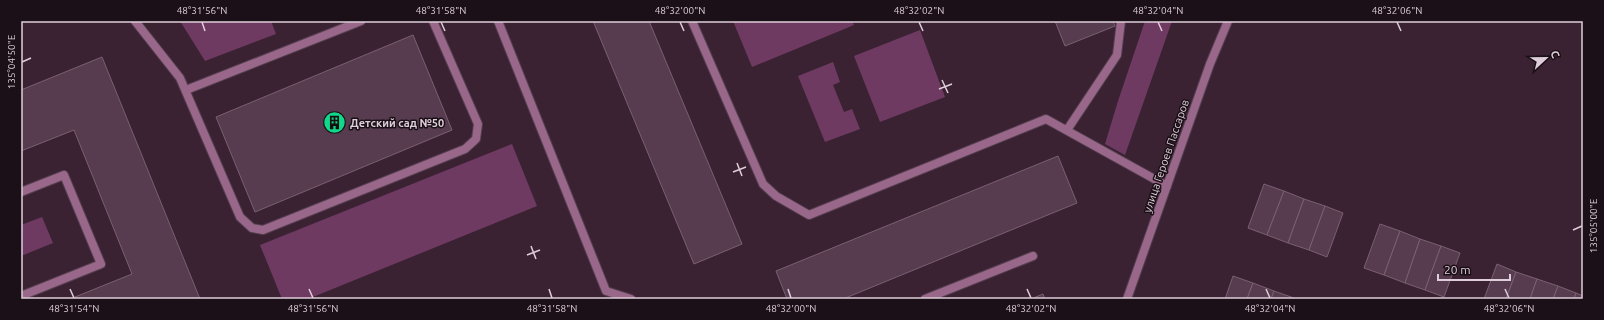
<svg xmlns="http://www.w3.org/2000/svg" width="1604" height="320" font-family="Ubuntu,sans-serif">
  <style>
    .green { fill: #6f3a61 }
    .building { fill: #563c4e; stroke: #7b5f72 }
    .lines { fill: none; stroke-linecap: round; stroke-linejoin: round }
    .lane-casing { stroke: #543e4e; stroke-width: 10 }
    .street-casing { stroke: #543e4e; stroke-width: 10 }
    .lane { stroke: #99678a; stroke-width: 8 }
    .street { stroke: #99678a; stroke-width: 8 }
    .ticks { fill: none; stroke: #deced9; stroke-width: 1.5 }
    .labels { text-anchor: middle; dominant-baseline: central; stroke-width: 3; stroke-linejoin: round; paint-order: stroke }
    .poi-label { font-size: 11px; font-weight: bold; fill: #deced9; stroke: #1b1017; text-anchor: start }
    .street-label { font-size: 11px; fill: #deced9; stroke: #1b1017 }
    .neatline { fill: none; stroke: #deced9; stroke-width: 1.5 }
    .ticks-label { font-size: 10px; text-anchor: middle; fill: #deced9 }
  </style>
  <rect width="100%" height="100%" fill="#3a2233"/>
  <g class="green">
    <polygon points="180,21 271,21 276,34 205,61"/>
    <polygon points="733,21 852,21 854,25 752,67"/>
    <polygon points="1145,21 1172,21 1125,155 1105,144 1118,101"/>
    <polygon points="920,30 945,97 880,122 854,56"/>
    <polygon points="833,62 840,82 833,85 844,112 852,109 860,129 825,142 798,76"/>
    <polygon points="512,144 537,206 308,299 282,299 260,245"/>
    <polygon points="42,217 53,243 21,256 21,225"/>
  </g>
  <g class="building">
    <polygon points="593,21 649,21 742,244 694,264"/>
    <polygon points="1055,21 1113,21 1115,26 1065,46"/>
    <polygon points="413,35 452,130 255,212 216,117"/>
    <polygon points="102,57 200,299 70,299 132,274 74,130 21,151 21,90"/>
    <polygon points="1058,156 1077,203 843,299 787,299 776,271"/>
    <polygon points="1264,184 1284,191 1267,235 1248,228"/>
    <polygon points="1284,191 1304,199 1288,243 1267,235"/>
    <polygon points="1304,199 1325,206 1309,250 1288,243"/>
    <polygon points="1325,206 1343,213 1327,257 1309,250"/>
    <polygon points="1380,224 1400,231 1384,275 1364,268"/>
    <polygon points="1400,231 1420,239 1405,283 1384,275"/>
    <polygon points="1420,239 1441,246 1425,290 1405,283"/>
    <polygon points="1441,246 1460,253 1444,297 1425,290"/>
    <polygon points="1497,264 1516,272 1506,299 1484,299"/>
    <polygon points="1516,272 1537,279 1530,299 1506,299"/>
    <polygon points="1233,276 1253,283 1247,299 1225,299"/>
    <polygon points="1537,279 1558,286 1553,299 1530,299"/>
    <polygon points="1253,283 1274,291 1271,299 1247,299"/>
    <polygon points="1558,286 1576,293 1574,299 1553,299"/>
    <polygon points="1274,291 1294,298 1294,299 1271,299"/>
    <polygon points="1576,293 1583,296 1583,299 1574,299"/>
    <polygon points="1043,294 1045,299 1031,299"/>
  </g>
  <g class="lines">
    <defs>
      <g id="lane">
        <polyline points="135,21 180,78 240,217 252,228 263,230 465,149 476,139 478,124 433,21"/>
        <polyline points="498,21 606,291 631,299"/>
        <polyline points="692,21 763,184 776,196 809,215 1046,119 1167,186"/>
        <polyline points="186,90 361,21"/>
        <polyline points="1067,130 1117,55 1121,21"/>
        <polyline points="21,192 64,175 101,264 21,296"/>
        <polyline points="925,299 1033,256"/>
      </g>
      <polyline id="street" points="1127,299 1210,64 1228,21"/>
    </defs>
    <use href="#lane" class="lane-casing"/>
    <use href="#street" class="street-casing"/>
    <use href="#lane" class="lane"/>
    <use href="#street" class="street"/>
  </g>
  <path class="ticks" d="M 202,22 L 205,31M 441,22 L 445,31M 680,22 L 684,31M 919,22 L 923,31M 1158,22 L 1162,31M 1397,22 L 1401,31M 22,62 L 31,58M 942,80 L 948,93M 939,89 L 952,84M 737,163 L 742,176M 733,172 L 746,167M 1573,230 L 1582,226M 531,246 L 536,259M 527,255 L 540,250M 70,289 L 74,298M 309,289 L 313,298M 549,289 L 552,298M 788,289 L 791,298M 1027,289 L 1031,298M 1266,289 L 1270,298M 1505,289 L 1509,298"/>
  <defs>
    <symbol id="building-disc" viewBox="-11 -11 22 22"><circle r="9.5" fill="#12d98a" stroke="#1b1017"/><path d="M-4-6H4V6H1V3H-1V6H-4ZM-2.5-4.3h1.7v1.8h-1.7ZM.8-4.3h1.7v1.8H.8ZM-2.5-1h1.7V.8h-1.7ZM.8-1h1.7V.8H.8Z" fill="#111"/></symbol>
  </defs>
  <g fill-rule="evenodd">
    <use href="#building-disc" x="322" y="110" width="25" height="25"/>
  </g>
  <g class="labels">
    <g class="poi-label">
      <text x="350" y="123">Детский сад №50</text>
    </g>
    <g class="street-label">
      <text transform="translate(1166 156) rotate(-71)">улица Героев Пассаров</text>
    </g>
  </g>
  <rect width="1604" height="320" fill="none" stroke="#1b1017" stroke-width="44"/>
  <g transform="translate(1546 58) rotate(68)" stroke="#1b1017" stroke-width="3" paint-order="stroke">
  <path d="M0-3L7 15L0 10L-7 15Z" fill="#deced9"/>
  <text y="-6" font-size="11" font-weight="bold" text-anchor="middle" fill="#deced9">С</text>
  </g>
  <path d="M1438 274v6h72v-6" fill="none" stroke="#deced9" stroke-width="2"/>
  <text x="1444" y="274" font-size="12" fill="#deced9" stroke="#1b1017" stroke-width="3" paint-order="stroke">20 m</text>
  <rect x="22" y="22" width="1560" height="276" class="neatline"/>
  <g class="ticks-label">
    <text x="202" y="14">48°31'56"N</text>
    <text x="441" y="14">48°31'58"N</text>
    <text x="680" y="14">48°32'00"N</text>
    <text x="919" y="14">48°32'02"N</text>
    <text x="1158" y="14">48°32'04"N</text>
    <text x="1397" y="14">48°32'06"N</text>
    <text transform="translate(11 62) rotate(-90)" y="4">135°04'50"E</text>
    <text transform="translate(1593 226) rotate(-90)" y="4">135°05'00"E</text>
    <text x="74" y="312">48°31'54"N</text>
    <text x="313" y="312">48°31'56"N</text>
    <text x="552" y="312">48°31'58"N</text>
    <text x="791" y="312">48°32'00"N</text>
    <text x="1031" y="312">48°32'02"N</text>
    <text x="1270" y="312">48°32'04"N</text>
    <text x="1509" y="312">48°32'06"N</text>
  </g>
</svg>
